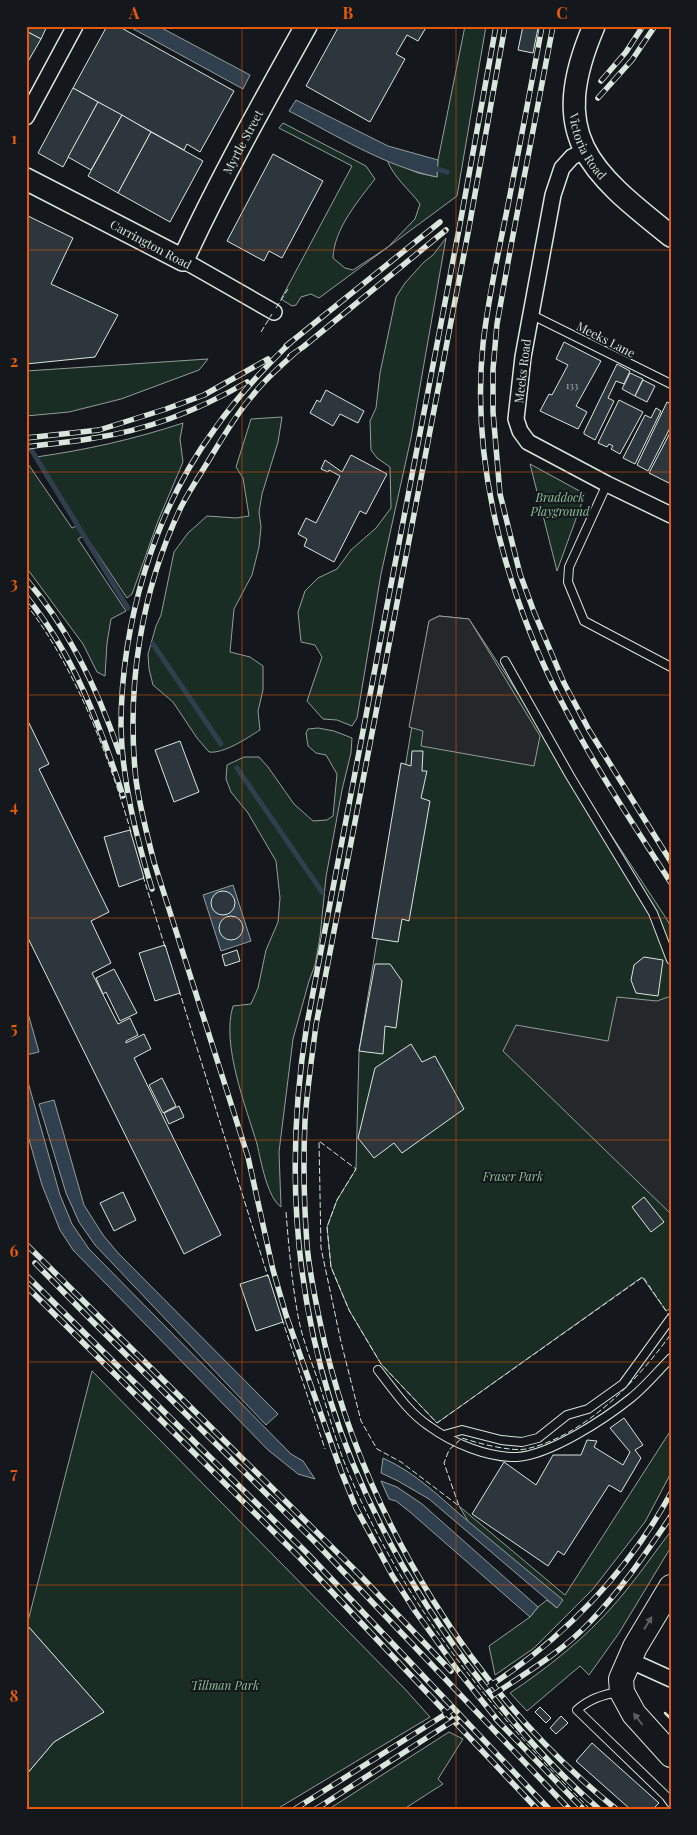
<svg xmlns="http://www.w3.org/2000/svg" width="697" height="1835" font-family="'Playfair Display',serif">
  <style>
    .green { fill: #1a2d24; stroke: #939e99 }
    .parking { fill: #24282b; stroke: #939e99 }
    .water { fill: #2f3f4d; stroke: #939e99 }
    .lines { fill: none; stroke-linecap: round; stroke-linejoin: round }
    .stream { stroke: #2f3f4d; stroke-width: 5 }
    .building { fill: #2c363c; stroke: #d8e6dc }
    .lane-casing { stroke: #d8e6dc; stroke-width: 10 }
    .street-casing { stroke: #d8e6dc; stroke-width: 18 }
    .secondary-casing { stroke: #d8e6dc; stroke-width: 24 }
    .primary-casing { stroke: #d8e6dc; stroke-width: 26 }
    .lane { stroke: #14181c; stroke-width: 8 }
    .street { stroke: #14181c; stroke-width: 15 }
    .secondary { stroke: #14181c; stroke-width: 21 }
    .primary { stroke: #14181c; stroke-width: 24 }
    .rail-casing { stroke: #d8e6dc; stroke-width: 5.5 }
    .rail { stroke: #14181c; stroke-width: 4; stroke-dasharray: 11; stroke-linecap: butt }
    .fence { stroke: #d8e6dc; stroke-width: 1; stroke-dasharray: 6 2.5; stroke-linecap: butt }
    .wall { stroke: #d8e6dc; stroke-width: 2.5 }
    .oneway { fill: #59605f }
    .grid { fill: none; stroke: #e8590c; stroke-width: 1; stroke-opacity: 0.55 }
    .labels { text-anchor: middle; dominant-baseline: central; stroke-width: 4; stroke-linejoin: round; paint-order: stroke }
    .number-label { font-size: 10px; fill: #adbab4 }
    .street-label { font-size: 12px; fill: #d8e6dc; stroke: #14181c }
    .park-label { font-size: 12px; font-style: italic; fill: #8ac095; stroke: #14181c }
    .neatline { fill: none; stroke: #e8590c; stroke-width: 2 }
    .grid-label { font-size: 16px; text-anchor: middle; font-weight: bold; fill: #e8590c }
  </style>
  <rect width="100%" height="100%" fill="#14181c"/>
  <g class="green">
    <path d="M 465,26 L 486,26 L 457,196 L 319,298 L 311,294 L 301,297 L 296,305 L 292,306 L 281,299 L 352,166 L 279,128 L 283,123 L 366,166 L 375,179 C 358,201 334,229 333,258 L 345,268 L 353,270 L 388,247 L 415,219 L 420,204 C 409,189 394,178 387,160 L 418,173 L 437,177 L 438,160 Z"/>
    <polygon points="446,238 411,438 381,574 357,718 352,726 337,720 323,719 307,701 322,657 315,645 301,642 298,612 305,591 318,578 337,569 351,550 376,528 391,508 390,467 377,458 371,450 370,421 376,408 380,373 396,297 405,283 424,262 433,255"/>
    <polygon points="208,359 199,370 121,399 69,412 26,416 26,371"/>
    <path d="M 282,417 L 278,442 L 262,494 L 259,512 L 261,527 L 259,547 L 252,575 L 234,609 L 230,652 L 250,657 L 263,666 L 263,690 L 258,711 L 260,730 C 247,738 224,754 209,752 L 197,738 L 173,702 L 153,685 L 149,669 L 148,654 L 156,626 L 161,615 L 174,552 L 188,533 L 207,516 L 236,518 L 249,516 L 243,478 L 236,467 L 251,419 Z"/>
    <path d="M 183,423 L 180,439 L 183,462 L 158,521 L 132,594 L 127,598 L 85,535 L 78,539 L 126,611 L 111,619 L 107,643 L 105,676 L 97,672 L 83,644 L 26,567 L 26,461 L 72,528 L 78,525 L 45,476 L 36,457 C 86,450 135,439 183,423 Z"/>
    <polygon points="530,464 585,494 557,571"/>
    <polygon points="439,616 469,619 666,918 671,927 671,1308 666,1311 642,1277 437,1423 381,1364 349,1310 331,1267 327,1227 337,1200 356,1169 359,1051 429,621"/>
    <path d="M 318,728 L 334,731 L 352,738 L 351,753 L 342,790 L 326,877 L 320,937 L 315,965 L 309,981 L 293,1039 L 279,1152 L 281,1207 C 267,1197 261,1161 257,1144 C 246,1107 221,1044 233,1006 L 251,1004 L 258,988 L 266,950 L 278,922 L 280,898 L 276,861 L 248,813 L 231,792 L 226,779 L 227,765 L 244,757 L 259,757 L 268,767 L 294,804 L 313,821 L 327,820 L 333,816 L 337,774 L 326,755 L 316,753 L 308,746 L 306,733 L 308,729 Z"/>
    <polygon points="92,1371 404,1688 430,1717 277,1809 26,1809 26,1775 54,1742 104,1712 27,1625"/>
    <polygon points="671,1430 671,1473 645,1522 593,1589 534,1648 495,1675 489,1646 530,1617 538,1607 547,1600 557,1608 468,1521 459,1506 565,1595"/>
    <path d="M 671,1531 L 671,1547 L 619,1633 L 589,1675 L 580,1666 L 527,1711 L 510,1693 C 543,1671 575,1646 602,1618 C 628,1591 649,1560 671,1531 Z"/>
    <polygon points="449,1732 463,1739 438,1779 443,1784 404,1809 329,1809"/>
  </g>
  <g class="parking">
    <polygon points="439,616 469,619 540,736 534,766 421,746 423,731 409,727 429,621"/>
    <polygon points="671,996 671,1214 503,1051 516,1025 608,1041 617,997 657,1001"/>
  </g>
  <g class="water">
    <polygon points="128,26 158,26 250,75 243,89"/>
    <path d="M 296,100 L 388,146 L 438,160 L 437,177 C 384,166 336,135 289,111 Z"/>
    <polygon points="233,885 251,941 221,951 203,895"/>
    <polygon points="26,1006 39,1052 26,1055"/>
    <polygon points="26,1075 60,1195 72,1224 89,1249 291,1454 303,1461 315,1479 298,1474 268,1450 73,1250 60,1230 42,1185 26,1129"/>
    <polygon points="54,1100 84,1205 103,1235 118,1253 278,1414 266,1425 95,1245 79,1222 66,1193 39,1104"/>
    <path d="M 383,1458 C 418,1474 439,1497 469,1522 C 500,1548 532,1574 563,1600 L 557,1608 L 429,1499 L 398,1481 L 381,1473 Z"/>
    <polygon points="381,1481 397,1487 422,1504 538,1607 530,1617 410,1512 396,1501 389,1499"/>
  </g>
  <g class="lines">
    <g class="stream">
      <polyline points="433,168 447,172"/>
      <polyline points="26,441 128,608"/>
      <polyline points="153,644 221,744"/>
      <polyline points="237,768 322,892"/>
    </g>
  </g>
  <g class="building">
    <polygon points="26,26 47,26 41,39 26,31"/>
    <polygon points="107,26 118,26 234,91 200,152 187,144 184,150 73,88"/>
    <polygon points="339,26 427,26 418,41 407,35 396,54 405,59 370,122 306,86"/>
    <polygon points="523,26 538,28 533,53 518,50"/>
    <polygon points="26,31 41,39 26,65"/>
    <polygon points="73,88 98,102 63,167 38,153"/>
    <polygon points="98,102 122,115 91,170 68,157"/>
    <polygon points="122,115 151,132 118,193 88,176"/>
    <polygon points="151,132 203,161 170,222 118,193"/>
    <polygon points="273,154 323,181 282,258 269,251 264,261 227,241"/>
    <polygon points="26,215 73,238 51,284 118,315 95,357 26,364"/>
    <polygon points="564,342 601,361 576,406 587,412 578,429 540,411 549,394 552,395 568,365 556,359"/>
    <polygon points="617,364 630,371 624,384 616,381 608,398 614,401 595,440 584,434 584,432"/>
    <polygon points="630,373 643,379 635,396 622,389"/>
    <polygon points="643,380 655,386 647,402 635,396"/>
    <polygon points="326,390 364,411 358,423 340,414 333,426 310,413 317,400 320,402"/>
    <polygon points="619,400 643,412 620,454 611,449 613,446 609,444 607,447 598,443"/>
    <polygon points="667,402 671,404 671,426 648,471 637,465"/>
    <polygon points="656,408 661,411 635,464 623,458 645,415 651,418"/>
    <polygon points="671,431 671,484 649,473"/>
    <polygon points="351,455 387,474 366,514 360,511 334,562 304,546 307,539 298,534 306,518 316,523 340,476 329,470 328,472 321,469 325,460 342,472"/>
    <polygon points="27,719 49,764 39,769 109,912 91,921 111,963 92,973 118,1024 130,1018 138,1035 126,1041 126,1043 144,1034 151,1049 134,1058 221,1235 184,1254 26,934"/>
    <polygon points="180,741 199,792 174,802 155,750"/>
    <polygon points="412,751 423,751 422,771 427,771 421,798 430,801 409,921 402,919 398,942 372,938 401,763 411,766"/>
    <polygon points="130,830 144,878 119,887 104,837"/>
    <circle cx="223" cy="903" r="12"/>
    <circle cx="231" cy="928" r="12"/>
    <polygon points="165,945 180,993 155,1001 139,953"/>
    <polygon points="237,950 240,961 225,966 222,955"/>
    <polygon points="644,957 663,960 658,996 636,993 631,980 634,965"/>
    <polygon points="375,964 390,964 402,981 396,1028 385,1026 383,1054 359,1051"/>
    <polygon points="114,969 137,1013 120,1021 106,992 103,994 96,978"/>
    <polygon points="411,1044 422,1062 435,1056 464,1109 402,1153 394,1143 374,1158 358,1138 375,1068"/>
    <polygon points="162,1078 176,1106 163,1113 149,1085"/>
    <polygon points="179,1106 184,1117 169,1124 164,1113"/>
    <polygon points="123,1192 136,1220 114,1231 100,1203"/>
    <polygon points="644,1197 664,1222 651,1232 632,1207"/>
    <polygon points="268,1275 283,1322 256,1331 240,1284"/>
    <polygon points="624,1418 643,1445 635,1450 641,1458 621,1492 609,1485 564,1555 558,1551 548,1566 472,1514 504,1462 536,1485 553,1455 581,1455 587,1440 597,1441 594,1447 623,1465 630,1452 610,1428"/>
    <polygon points="27,1625 104,1712 54,1742 26,1775"/>
    <polygon points="540,1707 551,1718 546,1723 535,1712"/>
    <polygon points="561,1716 568,1723 556,1734 550,1728"/>
    <polygon points="592,1743 659,1803 653,1809 630,1809 576,1761"/>
  </g>
  <g class="lines">
    <defs>
      <g id="lane">
        <polyline points="530,314 671,384"/>
        <polyline points="607,484 569,567 568,582 584,621 671,667"/>
        <polyline points="505,661 570,776 653,913 671,960"/>
        <path d="M 378,1370 C 393,1389 408,1412 429,1426 C 452,1443 488,1458 517,1457 C 550,1455 605,1419 631,1398 C 645,1387 658,1371 671,1358"/>
        <polyline points="444,1435 462,1430 501,1440 522,1442 538,1438 567,1415 588,1409 623,1384 671,1318"/>
        <path d="M 620,1692 C 604,1694 589,1699 577,1710 L 666,1796 L 671,1803"/>
      </g>
      <g id="street">
        <polyline points="26,117 75,26"/>
        <polyline points="584,151 572,157 562,168 553,195 523,357 516,419 520,431 528,442 607,484 671,515"/>
        <polyline points="183,260 274,312"/>
        <polyline points="629,1660 671,1679"/>
      </g>
      <g id="secondary">
        <path id="s1" d="M 594,26 C 547,136 588,170 671,236"/>
        <path id="s2" d="M 26,179 L 183,260 C 220,180 263,103 306,26"/>
      </g>
      <polyline id="primary" points="671,1587 635,1647 621,1679 622,1692 634,1714 671,1755"/>
    </defs>
    <use href="#lane" class="lane-casing"/>
    <use href="#street" class="street-casing"/>
    <use href="#secondary" class="secondary-casing"/>
    <use href="#primary" class="primary-casing"/>
    <use href="#lane" class="lane"/>
    <use href="#street" class="street"/>
    <use href="#secondary" class="secondary"/>
    <use href="#primary" class="primary"/>
    <defs>
      <g id="rail">
        <path d="M 496,26 L 460,224 L 307,1024 C 267,1270 329,1488 482,1683 C 518,1729 555,1771 599,1809"/>
        <path d="M 505,26 L 468,233 L 316,1025 C 312,1057 307,1089 305,1121 C 303,1163 304,1204 307,1245 C 310,1279 318,1312 325,1345 C 368,1523 473,1693 616,1809"/>
        <path d="M 542,26 C 531,87 519,149 507,210 C 498,254 488,299 483,344 C 470,470 510,606 569,716 C 599,774 636,828 671,883"/>
        <polyline points="553,26 510,251 497,324 493,369 493,412 500,494 520,574 534,612 564,683 589,730 671,862"/>
        <polyline points="601,81 626,52 643,26"/>
        <polyline points="598,98 632,60 655,26"/>
        <polyline points="286,346 440,222"/>
        <path d="M 296,352 C 281,366 265,379 253,395 C 237,413 225,434 212,455 C 202,472 190,489 181,507 C 141,591 126,687 136,780 C 140,808 147,835 154,862 L 248,1157 L 273,1270 L 286,1315 L 341,1471 L 356,1508 L 392,1575 L 415,1611 L 459,1672 L 499,1722"/>
        <polyline points="290,356 303,347 446,230"/>
        <polyline points="26,438 99,430 166,409 204,395 268,359"/>
        <path d="M 26,447 C 49,444 72,442 94,438 C 148,430 201,409 247,382"/>
        <path d="M 26,579 C 69,629 98,690 119,752"/>
        <path d="M 26,596 C 74,655 100,725 123,796"/>
        <path d="M 152,889 C 136,836 122,781 121,726 C 121,625 154,511 214,430 C 237,397 263,369 291,342"/>
        <polyline points="26,1244 357,1572 451,1671"/>
        <polyline points="35,1263 89,1318 315,1542 569,1809"/>
        <polyline points="26,1275 306,1552 549,1809"/>
        <polyline points="26,1286 300,1558 537,1809"/>
        <path d="M 488,1687 C 563,1639 628,1572 671,1493"/>
        <path d="M 493,1695 C 526,1673 563,1651 590,1622 C 621,1590 646,1553 671,1516"/>
        <polyline points="496,1719 583,1809"/>
        <polyline points="295,1809 452,1710"/>
        <polyline points="316,1809 459,1717"/>
      </g>
    </defs>
    <use href="#rail" class="rail-casing"/>
    <use href="#rail" class="rail"/>
    <g class="fence">
      <polyline points="276,308 288,289"/>
      <polyline points="261,332 272,314"/>
      <path d="M 26,604 C 76,669 108,754 131,832"/>
      <polyline points="143,876 165,947"/>
      <polyline points="179,990 268,1277"/>
      <path d="M 286,1212 C 289,1249 292,1285 299,1321 C 304,1345 315,1370 322,1393 C 330,1418 337,1445 347,1469 C 401,1600 490,1711 590,1809"/>
      <path d="M 671,1318 L 643,1277 L 437,1423 L 381,1364 L 349,1310 L 331,1267 L 327,1227 L 337,1200 L 356,1169 L 319,1141 L 321,1248 L 341,1342 L 361,1421 L 377,1449 L 401,1462 L 459,1506 L 444,1463 L 449,1450 L 462,1438 C 477,1443 511,1452 526,1449 C 585,1436 637,1381 671,1334"/>
      <polyline points="282,1319 325,1449"/>
    </g>
    <polyline class="wall" points="665,1713 671,1719"/>
  </g>
  <defs><path id="oneway-solid" d="M-6-.8H1V-3.2L6.5 0L1 3.2V.8H-6Z" transform="scale(1.25)"/></defs>
  <g class="oneway">
    <use href="#oneway-solid" transform="translate(648 1623) rotate(-58)"/>
    <use href="#oneway-solid" transform="translate(638 1719) rotate(-127)"/>
  </g>
  <path class="grid" d="M 242,26 L 242,1809M 456,26 L 456,1809M 26,250 L 671,250M 26,472 L 671,472M 26,695 L 671,695M 26,918 L 671,918M 26,1140 L 671,1140M 26,1362 L 671,1362M 26,1585 L 671,1585"/>
  <g class="labels">
    <g class="number-label">
      <text x="572" y="385">133</text>
    </g>
    <g class="street-label">
      <text stroke="none"><textPath href="#s2" startOffset="309">Myrtle Street</textPath></text>
      <text stroke="none"><textPath href="#s1" startOffset="126">Victoria Road</textPath></text>
      <text transform="translate(151 244) rotate(28)">Carrington Road</text>
      <text transform="translate(606 339) rotate(27)">Meeks Lane</text>
      <text transform="translate(522 371) rotate(-83)">Meeks Road</text>
    </g>
    <g class="park-label">
      <text x="560" y="497">Braddock<tspan x="560" dy="14">Playground</tspan></text>
      <text x="513" y="1176">Fraser Park</text>
      <text x="225" y="1685">Tillman Park</text>
    </g>
  </g>
  <rect width="697" height="1835" fill="none" stroke="#14181c" stroke-width="55"/>
  <rect x="28" y="28" width="642" height="1780" class="neatline"/>
  <g class="grid-label">
    <text x="134" y="19">A</text>
    <text x="348" y="19">B</text>
    <text x="562" y="19">C</text>
    <text x="14" y="144">1</text>
    <text x="14" y="367">2</text>
    <text x="14" y="589">3</text>
    <text x="14" y="812">4</text>
    <text x="14" y="1034">5</text>
    <text x="14" y="1257">6</text>
    <text x="14" y="1479">7</text>
    <text x="14" y="1702">8</text>
  </g>
</svg>
